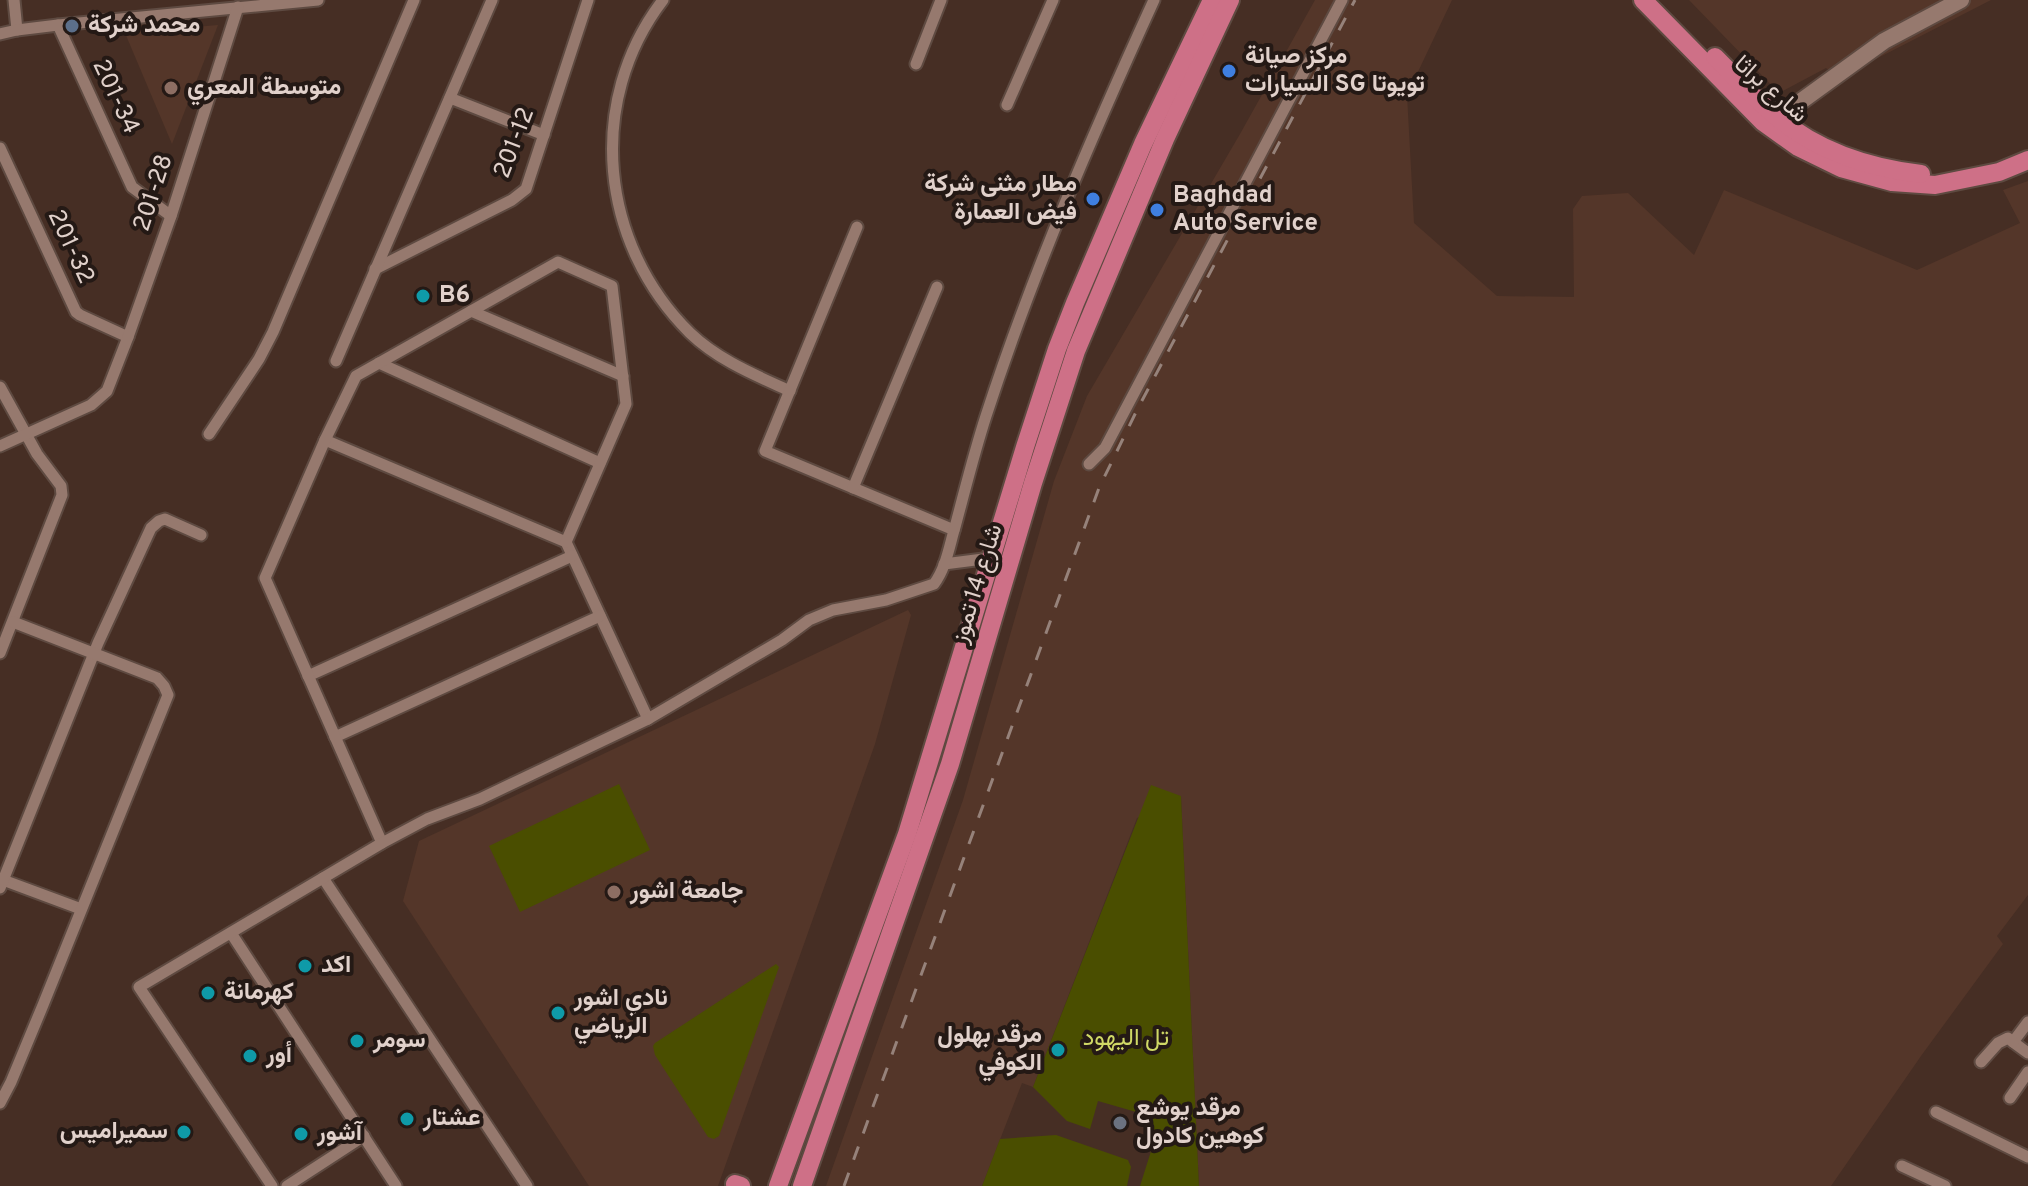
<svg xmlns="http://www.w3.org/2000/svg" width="2028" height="1186" font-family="Overpass,Vazirmatn,sans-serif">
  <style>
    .built { fill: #543629 }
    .green { fill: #4a4e00 }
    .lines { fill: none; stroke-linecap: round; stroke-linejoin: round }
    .street-casing { stroke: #5e4a41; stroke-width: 15 }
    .secondary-casing { stroke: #5e4a41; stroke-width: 20 }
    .primary-casing { stroke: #5e4a41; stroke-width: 22 }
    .street { stroke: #96796e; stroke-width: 11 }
    .secondary { stroke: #96796e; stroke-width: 16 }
    .primary { stroke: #ce7087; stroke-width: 18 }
    .rail { stroke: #96827a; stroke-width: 3; stroke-dasharray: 14 14; stroke-linecap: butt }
    .service-dot { fill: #5c6f8a; stroke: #241915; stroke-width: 3 }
    .shop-dot { fill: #3f7fe0; stroke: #241915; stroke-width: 3 }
    .education-dot { fill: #8d6e63; stroke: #241915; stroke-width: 3 }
    .culture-dot { fill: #0f9aa8; stroke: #241915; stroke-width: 3 }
    .worship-dot { fill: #6b7280; stroke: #241915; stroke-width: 3 }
    .labels { text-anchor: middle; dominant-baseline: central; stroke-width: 8; stroke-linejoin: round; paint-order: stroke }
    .poi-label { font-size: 24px; font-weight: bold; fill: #e1d1cb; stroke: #241915; text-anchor: start }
    .street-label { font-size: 24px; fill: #e1d1cb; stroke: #241915 }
    .park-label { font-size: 24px; fill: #d0d966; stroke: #241915 }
  </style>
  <rect width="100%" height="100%" fill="#462e24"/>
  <g class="built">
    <polygon points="1315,0 1452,0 1407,95 1414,223 1497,296 1574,297 1573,209 1582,196 1628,193 1694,255 1724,190 1917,270 2020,223 2003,190 2028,181 2028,895 1997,936 2003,944 1921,1056 1831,1186 1199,1186 1181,797 1137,818 1033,1087 1022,1083 982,1186 826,1186 963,800 1054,481 1087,396 1240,134"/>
    <polygon points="1689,0 1991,0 1870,62 1841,80 1826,68 1779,93"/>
    <polygon points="218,25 172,144 125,33"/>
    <polygon points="908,610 911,615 875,744 718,1186 589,1186 403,901 419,841"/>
  </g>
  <g class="green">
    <polygon points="619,784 650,850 520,912 489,846"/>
    <polygon points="1151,785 1181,796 1199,1186 1140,1186 1152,1148 1143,1144 1150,1116 1098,1101 1090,1129 1067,1121 1033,1087"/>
    <polygon points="776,964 779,967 719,1136 714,1139 708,1137 655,1055 653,1046 655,1043"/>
    <polygon points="1056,1135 1128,1160 1131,1167 1127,1186 982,1186 1000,1139"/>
  </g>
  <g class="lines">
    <defs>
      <g id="street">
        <polyline points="14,0 17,30"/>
        <path d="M 663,0 C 585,102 600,244 690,333 C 718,360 755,375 790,391"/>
        <polyline points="58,25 132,187 171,216"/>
        <polyline points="0,34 17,30 58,25 318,0"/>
        <polyline points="916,64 941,0"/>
        <polyline points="450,98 544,135"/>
        <polyline points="1007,105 1053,0"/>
        <polyline points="0,148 76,312 80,315 128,337"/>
        <polyline points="857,227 765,451 954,530"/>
        <polyline points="375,269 512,200 526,189 588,0"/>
        <polyline points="471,311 623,376"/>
        <polyline points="336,361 492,0"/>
        <polyline points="379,363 600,463"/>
        <polyline points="0,387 37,454 61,486 62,495 0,653"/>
        <polyline points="209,434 259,359 273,332 414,0"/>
        <polyline points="325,440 566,542 648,719"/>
        <polyline points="0,446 91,405 107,391 128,337 171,216 238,7"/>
        <polyline points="1089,464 1105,448 1342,0"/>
        <polyline points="853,488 937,287"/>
        <polyline points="944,564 991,558"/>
        <polyline points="308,676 572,556"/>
        <polyline points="335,737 600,616"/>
        <polyline points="382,843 265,578 325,440 356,376 558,262 612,286 626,404 566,542"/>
        <polyline points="323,878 527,1186"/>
        <polyline points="0,879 81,909"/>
        <polyline points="0,888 98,643 151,528 159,521 165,519 201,535"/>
        <polyline points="231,933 396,1186"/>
        <polyline points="2028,1022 2013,1042 2028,1053"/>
        <polyline points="1981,1062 1998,1043 2008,1038 2013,1042"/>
        <polyline points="2010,1098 2028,1072"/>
        <polyline points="0,1103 11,1082 43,1005 168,695 164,686 157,678 13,622"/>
        <polyline points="1936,1112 2028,1157"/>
        <polyline points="1902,1166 1945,1186"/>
        <path d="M 272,1186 L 139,987 L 382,843 L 427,819 L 480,799 L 648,719 L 782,640 L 809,620 L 833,610 L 886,600 L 934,584 C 946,568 949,547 955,527 C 965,490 974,453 986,416 C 1032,274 1092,136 1154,0"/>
        <polyline points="287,1186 364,1136"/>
      </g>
      <polyline id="secondary" points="1778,118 1884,41 1961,0"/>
      <g id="primary">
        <polyline points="1643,0 1763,122 1798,147 1841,168 1892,182 1935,185 1999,172 2028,160"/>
        <path d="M 1715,57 C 1736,78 1756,100 1778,118 C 1818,151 1870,168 1921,174"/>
        <polyline points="735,1184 741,1186"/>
        <polyline points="778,1186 907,834 1025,447 1057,349 1075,303 1143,144 1212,0"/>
        <polyline points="802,1186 950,764 1033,483 1076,351 1165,139 1230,0"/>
      </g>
    </defs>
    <use href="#street" class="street-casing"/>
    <use href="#secondary" class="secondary-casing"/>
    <use href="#primary" class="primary-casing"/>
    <use href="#street" class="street"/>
    <use href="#secondary" class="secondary"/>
    <use href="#primary" class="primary"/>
    <polyline class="rail" points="844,1186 1099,488 1137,410 1355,0"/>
  </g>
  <circle class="service-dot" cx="72" cy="26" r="8"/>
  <g class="shop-dot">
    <circle cx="1229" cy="71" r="8"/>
    <circle cx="1093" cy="199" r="8"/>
    <circle cx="1157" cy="210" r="8"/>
  </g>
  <g class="education-dot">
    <circle cx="171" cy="88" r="8"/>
    <circle cx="614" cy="892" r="8"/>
  </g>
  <g class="culture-dot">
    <circle cx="423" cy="296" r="8"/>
    <circle cx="305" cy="966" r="8"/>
    <circle cx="208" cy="993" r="8"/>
    <circle cx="558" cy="1013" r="8"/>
    <circle cx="357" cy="1041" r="8"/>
    <circle cx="1058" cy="1050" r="8"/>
    <circle cx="250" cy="1056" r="8"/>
    <circle cx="407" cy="1119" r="8"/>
    <circle cx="184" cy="1132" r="8"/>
    <circle cx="301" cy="1134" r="8"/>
  </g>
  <circle class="worship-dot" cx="1120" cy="1123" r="8"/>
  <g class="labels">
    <g class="poi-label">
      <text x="88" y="26">محمد شركة</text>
      <text x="1245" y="57">مركز صيانة<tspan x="1245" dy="28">السيارات SG تويوتا</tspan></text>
      <text x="187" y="88">متوسطة المعري</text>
      <text x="1077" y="185" text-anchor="end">مطار مثنى شركة<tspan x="1077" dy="28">فيض العمارة</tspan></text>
      <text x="1173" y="196">Baghdad<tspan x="1173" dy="28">Auto Service</tspan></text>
      <text x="439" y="296">B6</text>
      <text x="630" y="892">جامعة اشور</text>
      <text x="321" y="966">اكد</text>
      <text x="224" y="993">كهرمانة</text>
      <text x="574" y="999">نادي اشور<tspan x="574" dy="28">الرياضي</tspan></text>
      <text x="1042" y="1036" text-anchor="end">مرقد بهلول<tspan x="1042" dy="28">الكوفي</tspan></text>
      <text x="373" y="1041">سومر</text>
      <text x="266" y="1056">أور</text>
      <text x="1136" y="1109">مرقد يوشع<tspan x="1136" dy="28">كوهين كادول</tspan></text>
      <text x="423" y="1119">عشتار</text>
      <text x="168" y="1132" text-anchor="end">سميراميس</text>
      <text x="317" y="1134">آشور</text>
    </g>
    <g class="street-label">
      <text transform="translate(1770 90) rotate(41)">شارع براثا</text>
      <text transform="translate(115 97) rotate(65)">201-34</text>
      <text transform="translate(515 143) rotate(-69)">201-12</text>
      <text transform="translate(154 193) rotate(-72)">201-28</text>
      <text transform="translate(70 247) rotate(65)">201-32</text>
      <text transform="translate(978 584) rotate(-73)">شارع 14 تموز</text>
    </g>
    <g class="park-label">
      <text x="1126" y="1039">تل اليهود</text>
    </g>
  </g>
</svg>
